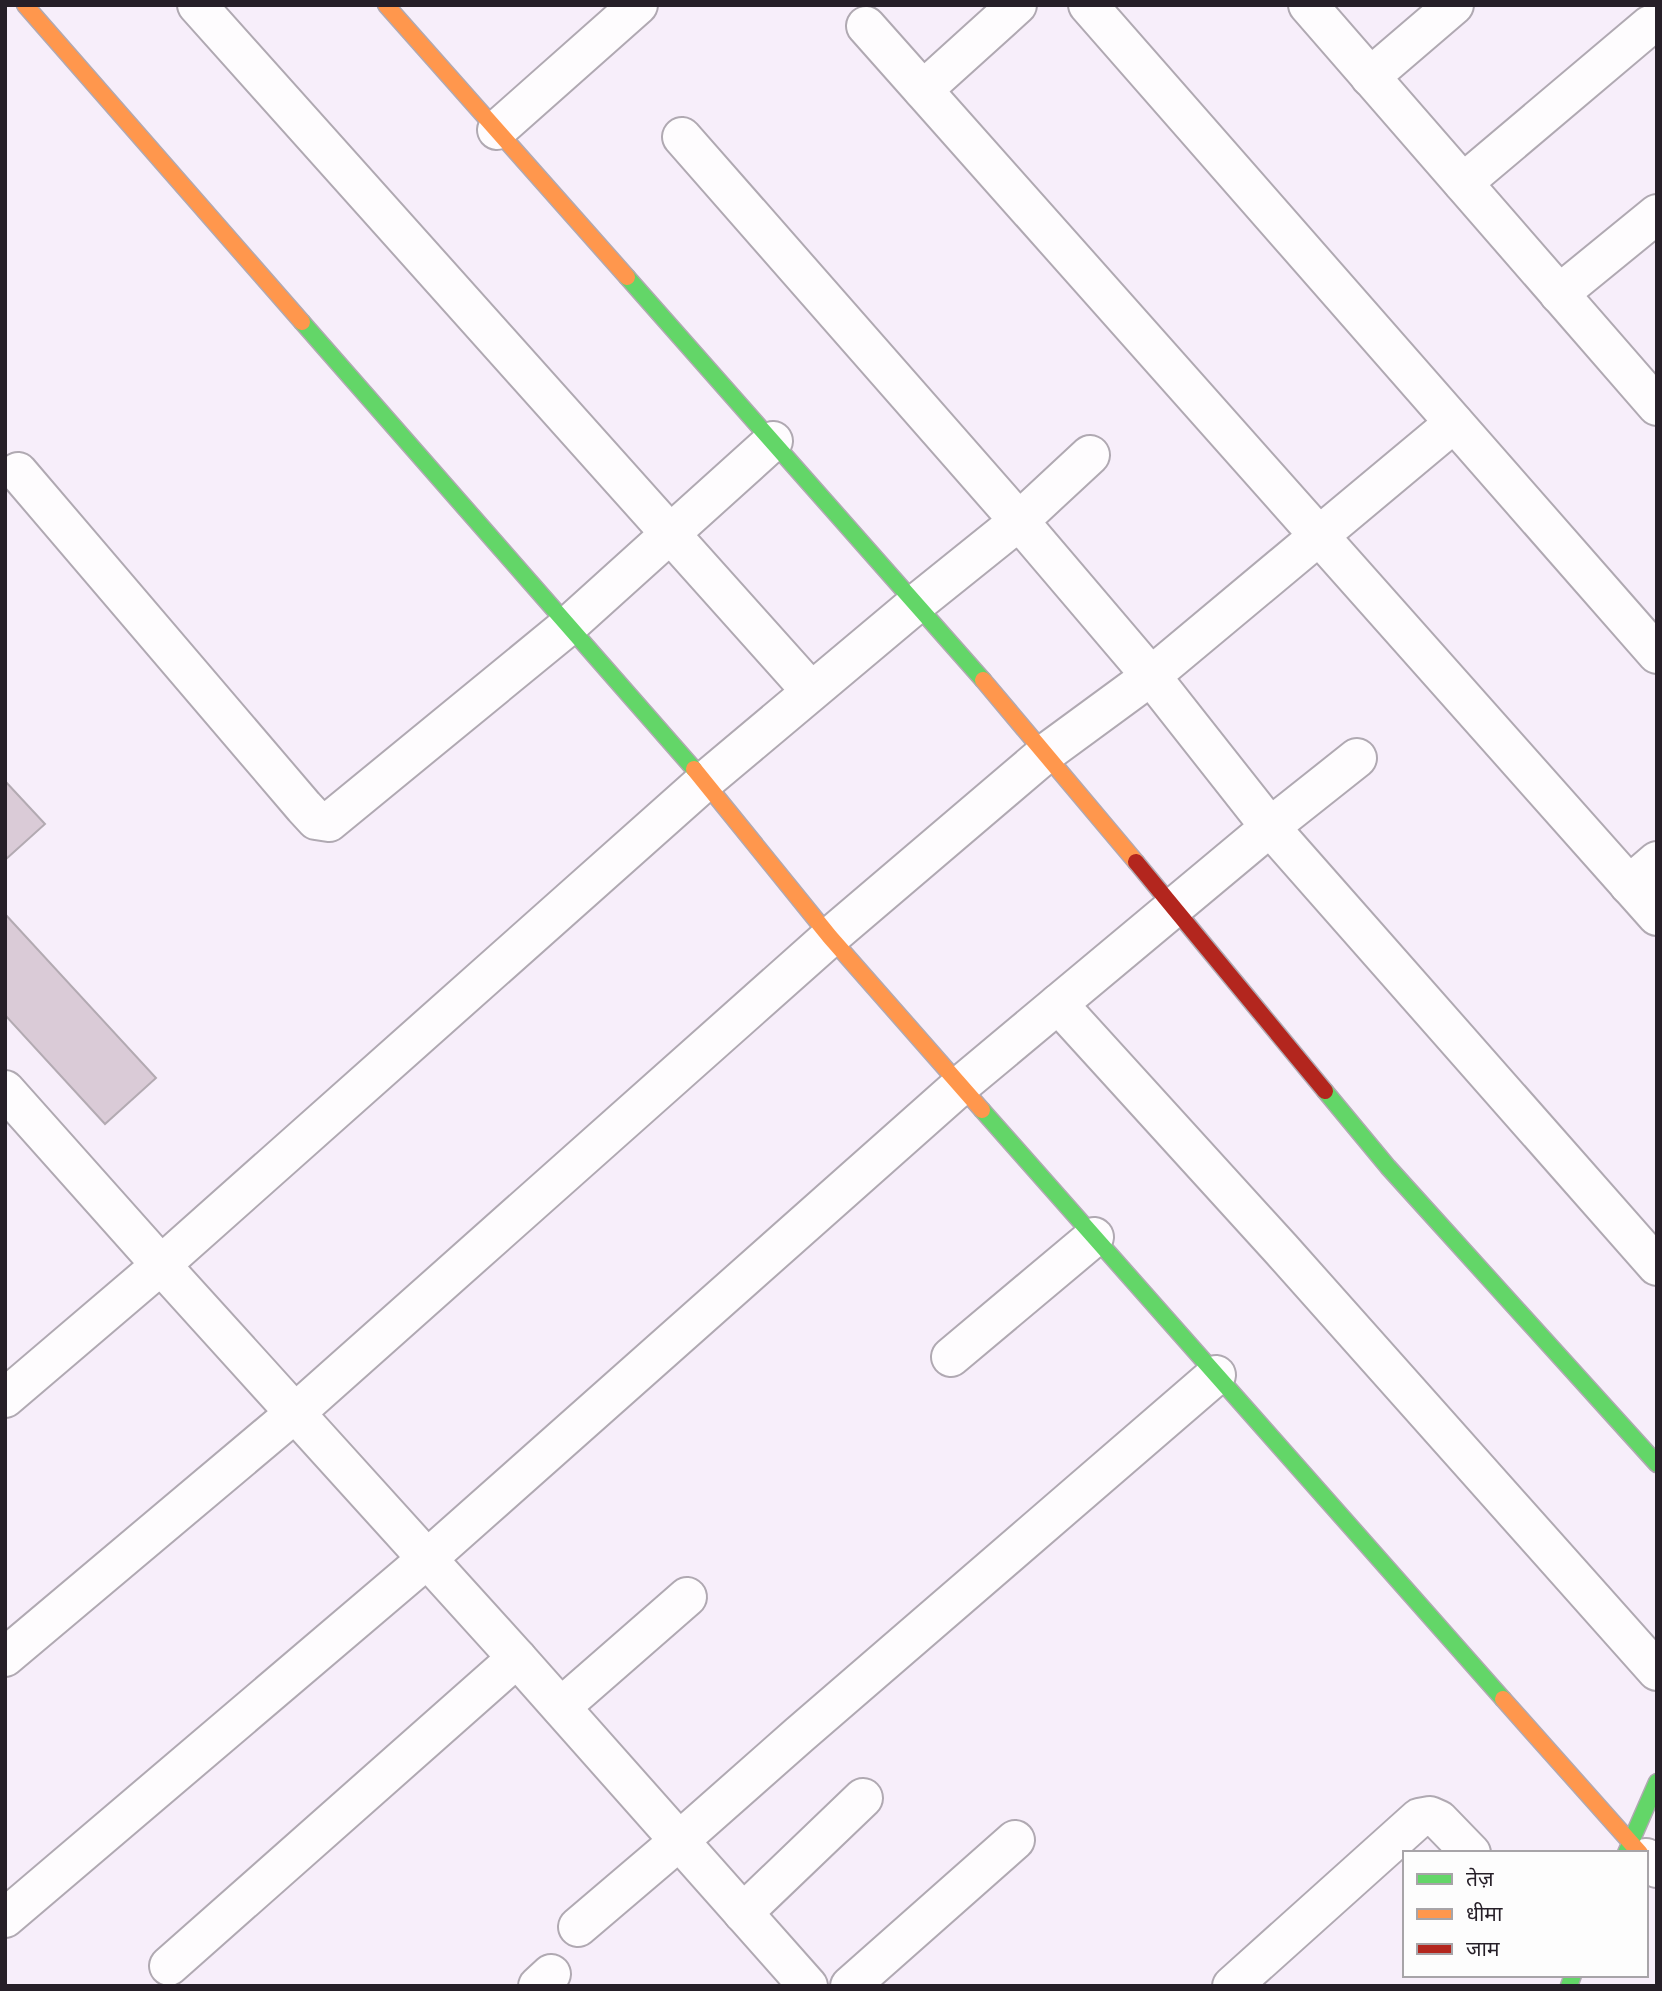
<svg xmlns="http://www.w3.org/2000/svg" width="1662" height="1991" font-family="Jost,'Noto Sans Devanagari',sans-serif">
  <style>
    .building { fill: #dacbd7; stroke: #b3aab2; stroke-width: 2 }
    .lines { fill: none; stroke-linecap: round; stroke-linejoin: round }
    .street-casing { stroke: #b0a9b2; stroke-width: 42 }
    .fast-casing { stroke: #b0a9b2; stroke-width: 19 }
    .slow-casing { stroke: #b0a9b2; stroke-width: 19 }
    .jam-casing { stroke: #b0a9b2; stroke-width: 19 }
    .street { stroke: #fefcfe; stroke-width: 38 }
    .fast { stroke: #63d668; stroke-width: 16 }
    .slow { stroke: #ff974d; stroke-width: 16 }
    .jam { stroke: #b3261e; stroke-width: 16 }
  </style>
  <rect width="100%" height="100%" fill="#f7eefa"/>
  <g class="building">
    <polygon points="5,781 45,824 5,860"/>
    <polygon points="5,914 156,1078 105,1124 5,1015"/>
  </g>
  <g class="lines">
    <defs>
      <g id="street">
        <polyline points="197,5 811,691"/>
        <polyline points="1088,5 1657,654"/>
        <polyline points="1308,5 1657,406"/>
        <polyline points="866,26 1657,916"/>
        <polyline points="1370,77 1454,5"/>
        <polyline points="923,90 1017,5"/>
        <polyline points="497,130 638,5"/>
        <polyline points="682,137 1019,521 1151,676 1270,827 1657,1266"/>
        <polyline points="1463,183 1650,25"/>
        <polyline points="1559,294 1657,214"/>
        <polyline points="18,472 304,807 316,820 329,822 568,626 773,441"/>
        <polyline points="1629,885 1657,861"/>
        <polyline points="1058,1004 1281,1249 1657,1671"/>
        <polyline points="5,1090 161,1265 517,1658 808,1986"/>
        <polyline points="951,1357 1094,1237"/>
        <polyline points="5,1398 161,1265 705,781 917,603 1019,521 1090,455"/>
        <polyline points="5,1657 295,1413 830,937 1046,753 1151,676 1454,423"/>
        <polyline points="561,1707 687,1597"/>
        <polyline points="1646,1858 1657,1868"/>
        <polyline points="743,1913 863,1798"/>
        <polyline points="5,1918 427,1559 961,1085 1270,827 1357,758"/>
        <polyline points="578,1927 679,1841 799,1735 1216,1375"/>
        <polyline points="169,1966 517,1658"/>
        <polyline points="538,1986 551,1974"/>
        <polyline points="850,1986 1015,1840"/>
        <polyline points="1232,1986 1419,1818 1430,1816 1439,1820 1471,1853"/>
      </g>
      <g id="fast">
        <polyline points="627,277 983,680"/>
        <polyline points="302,322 694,769"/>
        <polyline points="1325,1091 1388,1167 1657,1464"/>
        <polyline points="982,1110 1503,1699"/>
        <polyline points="1626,1853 1657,1782"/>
        <polyline points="1569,1986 1573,1975"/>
      </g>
      <g id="slow">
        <polyline points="25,5 302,322"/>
        <polyline points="386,5 627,277"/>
        <polyline points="983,680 1136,862"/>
        <polyline points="694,769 830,937 982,1110"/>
        <polyline points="1503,1699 1640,1853"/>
      </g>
      <polyline id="jam" points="1136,862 1325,1091"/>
    </defs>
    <use href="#street" class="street-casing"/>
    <use href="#fast" class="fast-casing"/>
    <use href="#slow" class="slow-casing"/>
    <use href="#jam" class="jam-casing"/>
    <use href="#street" class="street"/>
    <use href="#fast" class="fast"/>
    <use href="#slow" class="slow"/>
    <use href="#jam" class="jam"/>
  </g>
  <rect width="1662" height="1991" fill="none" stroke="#261f28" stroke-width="14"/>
  <rect x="1403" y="1851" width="245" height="126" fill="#fdfdfd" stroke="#a7a4a8" stroke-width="2"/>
  <rect x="1417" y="1874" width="35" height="10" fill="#63d668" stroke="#a7a4a8" stroke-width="2"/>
  <text x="1466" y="1886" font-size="21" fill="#261f28">तेज़</text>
  <rect x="1417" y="1909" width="35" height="10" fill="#ff974d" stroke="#a7a4a8" stroke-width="2"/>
  <text x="1466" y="1921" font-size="21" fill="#261f28">धीमा</text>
  <rect x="1417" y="1944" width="35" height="10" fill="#b3261e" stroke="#a7a4a8" stroke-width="2"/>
  <text x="1466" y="1956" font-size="21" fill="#261f28">जाम</text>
</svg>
